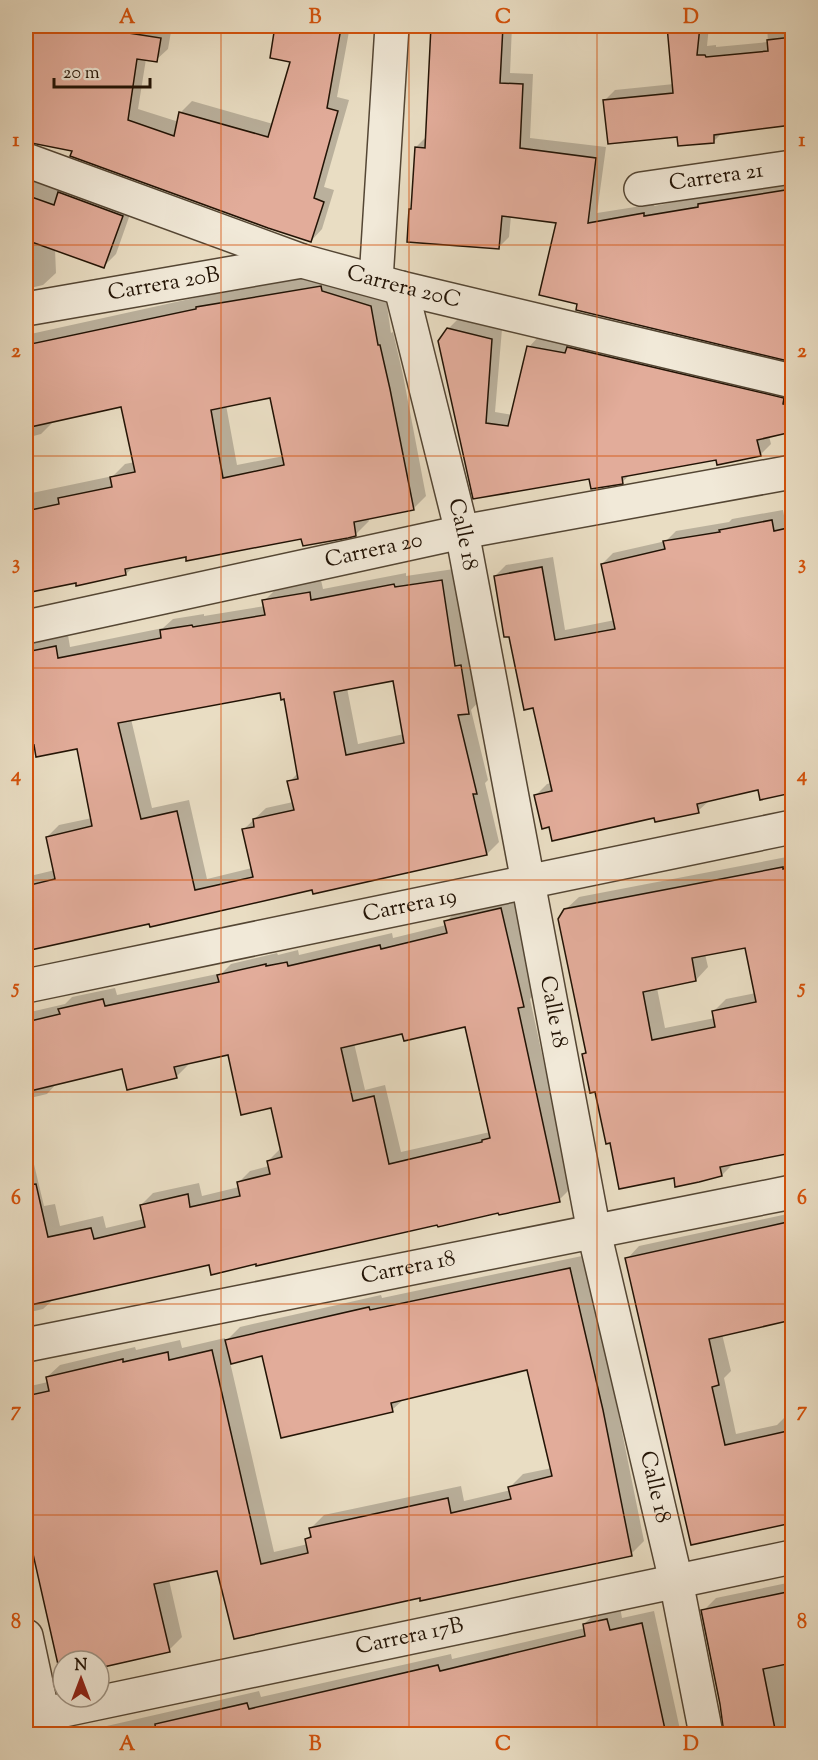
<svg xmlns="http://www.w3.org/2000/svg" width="818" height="1760" font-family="'Sorts Mill Goudy',serif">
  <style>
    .shadow { fill: #0003; fill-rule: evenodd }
    .building { fill: #e2ac9a; stroke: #221305; stroke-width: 1.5; fill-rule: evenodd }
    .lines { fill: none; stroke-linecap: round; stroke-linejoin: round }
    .minor-casing { stroke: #544634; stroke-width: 36 }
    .minor { stroke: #f1e9d8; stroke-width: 33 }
    .grid { fill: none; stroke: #d4520b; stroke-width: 1.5; stroke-opacity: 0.55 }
    .labels { text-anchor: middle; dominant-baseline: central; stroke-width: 4.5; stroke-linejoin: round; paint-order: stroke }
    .street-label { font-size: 22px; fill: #221305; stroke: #f1e9d8 }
    .neatline { fill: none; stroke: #d4520b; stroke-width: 2 }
    .grid-label { font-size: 20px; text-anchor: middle; font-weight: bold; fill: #d4520b }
  </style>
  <rect width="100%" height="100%" fill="#e9ddc3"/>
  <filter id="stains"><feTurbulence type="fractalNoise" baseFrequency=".00333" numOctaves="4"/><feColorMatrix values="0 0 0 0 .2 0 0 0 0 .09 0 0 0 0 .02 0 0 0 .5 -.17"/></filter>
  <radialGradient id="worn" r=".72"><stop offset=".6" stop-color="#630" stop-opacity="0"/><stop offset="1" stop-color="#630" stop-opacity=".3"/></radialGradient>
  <g class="shadow">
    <polygon points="26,26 172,26 168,49 156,60 146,59 138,109 179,122 181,112 192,101 273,124 292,61 271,57 277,26 350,26 337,97 349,100 324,187 334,190 322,229 311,241 74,149 26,140"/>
    <polygon points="429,26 512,26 510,73 533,74 530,138 606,147 597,213 654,204 654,206 792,180 792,360 577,309 579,303 558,221 511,216 509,237 499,247 413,208 416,147 427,136 432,31 429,31"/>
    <polygon points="668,26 709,26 707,46 716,45 716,47 768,42 767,26 792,26 792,124 722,133 714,141 679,136 605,100 615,90 674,84"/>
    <polygon points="72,180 134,203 116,254 103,267 55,249 56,273 43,285 26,289 26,189 34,181 61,191"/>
    <path d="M 335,273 L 385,292 L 391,333 L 393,332 L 403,375 L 426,496 L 413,509 L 368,518 L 369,521 L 355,535 L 303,537 L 187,555 L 134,566 L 126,574 L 26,591 L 26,485 L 27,494 L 113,476 L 125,464 L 135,462 L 122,405 L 55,420 L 41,434 L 26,438 L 26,335 L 226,291 ZM 271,396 L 284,456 L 237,465 L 226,405 Z"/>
    <polygon points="459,318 502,329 495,412 513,415 529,347 539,336 792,388 792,430 769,436 771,444 760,455 717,459 631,474 622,482 591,478 474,497 448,329"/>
    <polygon points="783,510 785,521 792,519 792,792 761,798 759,788 710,800 698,811 550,825 535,796 547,784 552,783 534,706 495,576 506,565 553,557 565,630 615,620 602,564 613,553 666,541 676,531 729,522 732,519"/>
    <path d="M 454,569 L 467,655 L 473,654 L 480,700 L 471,710 L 488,780 L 485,783 L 499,842 L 487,854 L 26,948 L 26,877 L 55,870 L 47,837 L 59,825 L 92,818 L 78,748 L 35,743 L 26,745 L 26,643 L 68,635 L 70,647 L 163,628 L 173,619 L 204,614 L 204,616 L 265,606 L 264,601 L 276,589 L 321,580 L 323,589 L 406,573 L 406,576 ZM 394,679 L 404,734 L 358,744 L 347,688 ZM 281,691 L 285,698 L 299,772 L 289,782 L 293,802 L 266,808 L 243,830 L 252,868 L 207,879 L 189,800 L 152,808 L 131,719 Z"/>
    <path d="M 792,856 L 792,1151 L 734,1163 L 722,1175 L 675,1176 L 611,1141 L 596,1090 L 583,1055 L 587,1051 L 565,910 L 579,897 ZM 746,946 L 756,993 L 726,999 L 713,1012 L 715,1018 L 665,1028 L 657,988 L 696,980 L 708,967 L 705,954 Z"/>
    <path d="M 513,897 L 535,993 L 530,999 L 571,1188 L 559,1200 L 210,1264 L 55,1298 L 43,1309 L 26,1313 L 26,1131 L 44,1206 L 55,1204 L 60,1226 L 103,1216 L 106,1228 L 144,1219 L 141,1205 L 153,1193 L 199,1183 L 202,1196 L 239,1187 L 238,1183 L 250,1171 L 269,1166 L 268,1161 L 280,1149 L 272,1106 L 229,1054 L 188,1062 L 188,1065 L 176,1077 L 123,1067 L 58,1082 L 47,1094 L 26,1099 L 26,1013 L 65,1004 L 72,997 L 115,988 L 117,995 L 222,973 L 231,964 L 277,953 L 278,955 L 298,950 L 299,955 L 392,933 L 393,938 L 446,925 L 446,922 L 458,909 ZM 466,1025 L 490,1132 L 401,1152 L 385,1085 L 365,1090 L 354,1043 L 403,1032 Z"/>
    <polygon points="792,1213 792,1319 722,1334 731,1371 724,1378 736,1434 777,1425 788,1414 792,1413 792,1521 692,1544 627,1259 639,1246"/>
    <path d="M 582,1256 L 615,1397 L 644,1541 L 631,1554 L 421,1596 L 218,1569 L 169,1580 L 182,1637 L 169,1650 L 99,1666 L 99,1661 L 63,1661 L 63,1670 L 60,1668 L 26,1518 L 26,1387 L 48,1382 L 47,1377 L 60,1365 L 135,1347 L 136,1350 L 180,1340 L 182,1348 L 225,1338 L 225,1342 L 240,1327 L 381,1295 L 382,1298 ZM 263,1355 L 392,1410 L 404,1399 L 528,1369 L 552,1468 L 523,1474 L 510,1487 L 511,1490 L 464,1501 L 461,1486 L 324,1515 L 311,1528 L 312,1534 L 307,1539 L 308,1544 L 274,1552 L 230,1362 Z"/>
    <polygon points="792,1582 792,1695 784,1697 792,1734 725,1734 722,1704 703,1611 716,1598"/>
    <polygon points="620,1607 622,1618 654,1611 681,1734 81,1734 85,1731 259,1691 261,1697 451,1654 452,1659 585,1628 584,1624 597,1612"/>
  </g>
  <g class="building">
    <polygon points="26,26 130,26 129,33 161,38 157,62 137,59 128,120 174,136 179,112 268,137 290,62 270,58 275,26 327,26 341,28 327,108 338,111 314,198 324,202 311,242 268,228 70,156 72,151 26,142"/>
    <polygon points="431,26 503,26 500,83 523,84 520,148 596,158 588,223 644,213 644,216 698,207 698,204 792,189 792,362 576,310 577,304 539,295 556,223 502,216 499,249 407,242 409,209 411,209 415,147 425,148"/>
    <polygon points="667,26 700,26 697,55 705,55 706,57 768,51 767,40 792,37 792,125 714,135 714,143 678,146 677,137 608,144 603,100 673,93"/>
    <polygon points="58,192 123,216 104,268 26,240 26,195 54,205"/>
    <path d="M 321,286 L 322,291 L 371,306 L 378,345 L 380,345 L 390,389 L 414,510 L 354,522 L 356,536 L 348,538 L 303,546 L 301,539 L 186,561 L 186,557 L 125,569 L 126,575 L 76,586 L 76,583 L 26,593 L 26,511 L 59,504 L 58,498 L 112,487 L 110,477 L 135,472 L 121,407 L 26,428 L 26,345 L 196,309 L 196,307 ZM 270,398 L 284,465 L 223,478 L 211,410 Z"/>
    <polygon points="447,328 492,339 486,423 508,426 527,346 565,353 567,347 784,398 783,404 792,406 792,432 757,440 761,456 717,465 716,460 622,477 623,484 591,489 589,479 473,499 438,341"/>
    <polygon points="772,520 774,531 792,527 792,793 760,800 758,790 697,804 699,813 655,822 654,818 552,841 549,827 542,829 534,795 552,791 533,708 524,710 509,637 504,637 494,576 542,567 555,640 615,629 601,564 665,549 663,541 720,532 719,530"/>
    <path d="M 442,580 L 455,666 L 461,665 L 469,714 L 458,715 L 477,794 L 473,794 L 487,855 L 313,894 L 312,890 L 150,927 L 149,924 L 26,951 L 26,886 L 55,879 L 46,837 L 92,826 L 77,749 L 36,757 L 34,745 L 26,747 L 26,652 L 56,646 L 58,658 L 161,638 L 160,630 L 192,625 L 193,627 L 265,615 L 262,600 L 310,592 L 311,600 L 394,584 L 395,587 ZM 393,681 L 404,743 L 346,755 L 334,692 ZM 280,693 L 281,700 L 284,699 L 298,779 L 287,781 L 294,810 L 253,819 L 254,827 L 242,829 L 253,877 L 195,890 L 177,811 L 141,819 L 118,723 Z"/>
    <path d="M 783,867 L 783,869 L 792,867 L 792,1153 L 720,1167 L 722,1176 L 699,1182 L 675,1187 L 674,1178 L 619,1189 L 610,1143 L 606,1144 L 595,1092 L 590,1093 L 582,1054 L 586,1053 L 558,919 L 564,909 ZM 745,948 L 756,1002 L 712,1011 L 715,1027 L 652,1040 L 643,992 L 696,981 L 692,958 Z"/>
    <path d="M 501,908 L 524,1007 L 518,1008 L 560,1202 L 499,1215 L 498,1213 L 438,1227 L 437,1225 L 256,1266 L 256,1264 L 211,1275 L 209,1265 L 26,1306 L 26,1185 L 36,1184 L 48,1237 L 91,1228 L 94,1239 L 145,1227 L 140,1205 L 188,1194 L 190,1207 L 240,1196 L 237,1182 L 270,1174 L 267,1161 L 282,1157 L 271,1108 L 241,1115 L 228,1055 L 174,1067 L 177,1078 L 127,1090 L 122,1069 L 26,1092 L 26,1022 L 60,1014 L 58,1009 L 103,999 L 105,1006 L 219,982 L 217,975 L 266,964 L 266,966 L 287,962 L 288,966 L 380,945 L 381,949 L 447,933 L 444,921 ZM 465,1027 L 490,1138 L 482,1140 L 482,1142 L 389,1164 L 374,1096 L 353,1101 L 341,1048 L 402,1034 L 404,1041 Z"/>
    <polygon points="792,1221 792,1320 709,1339 719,1385 712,1387 725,1445 792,1430 792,1523 691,1545 625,1258"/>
    <polygon points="570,1268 603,1410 632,1556 420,1601 420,1598 234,1639 217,1571 154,1584 170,1652 99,1668 99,1661 63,1661 63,1671 59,1669 26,1523 26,1396 49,1391 46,1377 123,1359 123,1362 168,1352 169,1360 212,1350 261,1564 308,1553 305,1539 311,1537 309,1528 448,1498 451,1513 511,1499 508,1487 552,1476 527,1370 391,1403 393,1412 281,1438 262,1356 231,1364 225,1340 369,1307 370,1310"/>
    <polygon points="792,1591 792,1663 763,1669 776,1734 724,1734 720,1704 701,1610"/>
    <polygon points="607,1619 610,1630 642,1623 666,1734 156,1734 155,1724 247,1703 249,1709 438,1665 440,1671 585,1636 583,1624"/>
  </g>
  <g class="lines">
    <defs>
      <g id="minor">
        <path id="s1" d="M 26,160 L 302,261 L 401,288 L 792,381"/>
        <path id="s2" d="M 641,189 L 792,167"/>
        <polyline points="376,280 392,26"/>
        <path id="s3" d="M 401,288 L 462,532 L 594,1232 L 676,1581 L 706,1734"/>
        <path id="s4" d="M 26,309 L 302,261"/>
        <path id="s5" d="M 26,627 L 462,532 L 792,472"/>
        <path id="s6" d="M 26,986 L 792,827"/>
        <path id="s7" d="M 26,1345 L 792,1192"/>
        <polyline points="26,1636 47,1734"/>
        <path id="s8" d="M 26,1718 L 792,1557"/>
      </g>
    </defs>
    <use href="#minor" class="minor-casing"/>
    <use href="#minor" class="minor"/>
  </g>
  <path class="grid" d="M 221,26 L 221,1734M 409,26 L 409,1734M 597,26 L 597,1734M 26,245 L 792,245M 26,456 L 792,456M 26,668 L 792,668M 26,880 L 792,880M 26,1092 L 792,1092M 26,1304 L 792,1304M 26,1515 L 792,1515"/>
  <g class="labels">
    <g class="street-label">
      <text stroke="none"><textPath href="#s2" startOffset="76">Carrera 21</textPath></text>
      <text stroke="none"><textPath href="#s4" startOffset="140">Carrera 20B</textPath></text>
      <text stroke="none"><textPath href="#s1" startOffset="399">Carrera 20C</textPath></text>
      <text stroke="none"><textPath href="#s3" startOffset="254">Calle 18</textPath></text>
      <text stroke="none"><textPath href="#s5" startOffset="356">Carrera 20</textPath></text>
      <text stroke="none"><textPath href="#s6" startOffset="392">Carrera 19</textPath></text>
      <text stroke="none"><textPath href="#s3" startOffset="740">Calle 18</textPath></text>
      <text stroke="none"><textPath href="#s7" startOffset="390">Carrera 18</textPath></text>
      <text stroke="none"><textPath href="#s3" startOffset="1226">Calle 18</textPath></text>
      <text stroke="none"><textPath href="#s8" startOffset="392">Carrera 17B</textPath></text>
    </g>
  </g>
  <rect width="818" height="1760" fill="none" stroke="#e9ddc3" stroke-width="66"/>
  <g transform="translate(81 1679)"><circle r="28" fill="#f1e9d8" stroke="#9e9384" stroke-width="1.5"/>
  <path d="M0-4.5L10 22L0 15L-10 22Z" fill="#8f2418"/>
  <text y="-9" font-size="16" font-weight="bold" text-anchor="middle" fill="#221305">N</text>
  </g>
  <path d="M54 78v9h96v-9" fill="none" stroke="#221305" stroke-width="3"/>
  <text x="63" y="78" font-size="18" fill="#221305" stroke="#f1e9d8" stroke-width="4.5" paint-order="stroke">20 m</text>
  <rect x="33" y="33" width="752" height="1694" class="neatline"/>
  <g class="grid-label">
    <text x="127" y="23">A</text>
    <text x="315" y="23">B</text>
    <text x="503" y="23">C</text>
    <text x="691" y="23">D</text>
    <text x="16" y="146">1</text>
    <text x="802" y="146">1</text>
    <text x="16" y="357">2</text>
    <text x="802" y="357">2</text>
    <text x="16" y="569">3</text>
    <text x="802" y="569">3</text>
    <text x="16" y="781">4</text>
    <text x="802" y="781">4</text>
    <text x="16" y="993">5</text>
    <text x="802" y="993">5</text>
    <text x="16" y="1204">6</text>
    <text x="802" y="1204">6</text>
    <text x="16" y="1416">7</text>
    <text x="802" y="1416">7</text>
    <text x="16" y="1628">8</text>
    <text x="802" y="1628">8</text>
    <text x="127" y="1750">A</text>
    <text x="315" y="1750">B</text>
    <text x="503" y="1750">C</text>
    <text x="691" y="1750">D</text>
  </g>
  <rect width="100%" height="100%" filter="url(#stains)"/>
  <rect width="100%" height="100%" fill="url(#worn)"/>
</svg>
